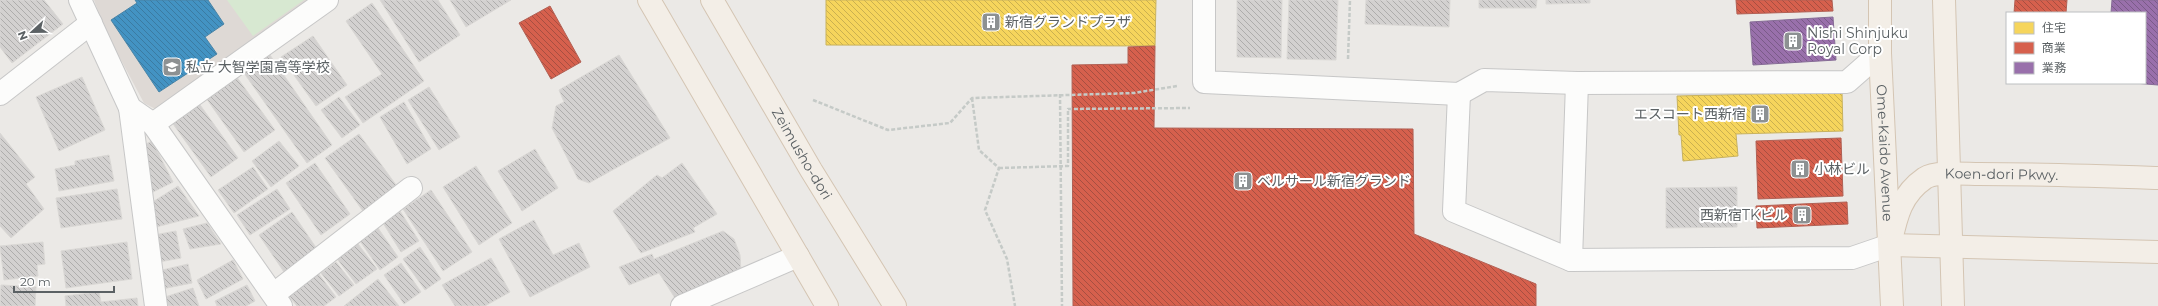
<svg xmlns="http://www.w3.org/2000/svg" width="2158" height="306" font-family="Montserrat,'Noto Sans JP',sans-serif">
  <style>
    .education { fill: #ded9d5 }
    .park { fill: #d7e8d1 }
    .homes { fill: url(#homes-back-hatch); stroke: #c8b25e }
    .shops { fill: url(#shops-back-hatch); stroke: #b16054 }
    .offices { fill: url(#offices-back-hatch); stroke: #866c96 }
    .schools { fill: url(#schools-back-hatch); stroke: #4a84a6 }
    .building { fill: url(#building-back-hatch); stroke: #dad8d5 }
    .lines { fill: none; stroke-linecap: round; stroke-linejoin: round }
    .minor-casing { stroke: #c7c7c7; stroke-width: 24 }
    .major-casing { stroke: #d4c5b3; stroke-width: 24 }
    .path { stroke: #c5cac7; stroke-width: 2.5; stroke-dasharray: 4 2; stroke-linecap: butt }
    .minor { stroke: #fcfcfb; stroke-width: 22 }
    .major { stroke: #f3eee7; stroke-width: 22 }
    .labels { text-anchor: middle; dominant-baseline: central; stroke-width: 4; stroke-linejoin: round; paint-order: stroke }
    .poi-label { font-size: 14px; fill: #5b6164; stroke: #fff; text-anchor: start }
    .street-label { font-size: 14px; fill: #5b6164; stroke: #fff }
  </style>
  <defs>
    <pattern id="homes-back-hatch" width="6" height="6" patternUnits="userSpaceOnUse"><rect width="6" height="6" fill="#f6d55c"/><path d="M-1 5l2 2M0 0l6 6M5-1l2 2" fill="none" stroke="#cab050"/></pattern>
    <pattern id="shops-back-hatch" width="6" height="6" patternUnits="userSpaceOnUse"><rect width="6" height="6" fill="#d6604d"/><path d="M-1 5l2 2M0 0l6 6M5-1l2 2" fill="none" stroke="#a74f41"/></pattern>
    <pattern id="offices-back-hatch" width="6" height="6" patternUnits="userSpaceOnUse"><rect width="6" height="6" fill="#9970ab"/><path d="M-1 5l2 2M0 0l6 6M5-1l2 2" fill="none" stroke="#7a5b88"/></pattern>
    <pattern id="schools-back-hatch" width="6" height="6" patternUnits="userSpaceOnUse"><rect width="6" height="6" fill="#4393c3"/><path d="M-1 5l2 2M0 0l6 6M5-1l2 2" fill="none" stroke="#3b7ba2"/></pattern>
    <pattern id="building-back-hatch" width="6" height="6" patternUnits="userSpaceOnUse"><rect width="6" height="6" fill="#d3d1d0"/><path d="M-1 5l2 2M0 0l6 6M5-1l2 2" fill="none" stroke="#aeadac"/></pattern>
  </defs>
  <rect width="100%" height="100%" fill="#ebe9e6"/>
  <polygon class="education" points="94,0 313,0 159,111 144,103 105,30"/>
  <polygon class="park" points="227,0 304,0 253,36"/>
  <g class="homes">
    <polygon points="826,0 1156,0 1155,46 826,45"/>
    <polygon points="1842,92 1843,131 1736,134 1738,156 1683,161 1681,135 1679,135 1677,96"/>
  </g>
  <g class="shops">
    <polygon points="1736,0 1832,0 1833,11 1737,14"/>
    <polygon points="2015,0 2067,0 2066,13 2014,13"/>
    <polygon points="550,6 581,62 551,79 519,23"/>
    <polygon points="1155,46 1154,128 1413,129 1414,234 1536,284 1536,306 1073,306 1072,65 1128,64 1128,47"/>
    <polygon points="1841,138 1843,196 1758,199 1756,141"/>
    <polygon points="1847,202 1848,224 1757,228 1756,206"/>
  </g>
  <g class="offices">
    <polygon points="2112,0 2158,0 2158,85 2134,83 2145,83 2145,13 2111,13"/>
    <polygon points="1833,17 1836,60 1753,65 1750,22"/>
  </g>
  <polygon class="schools" points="135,0 208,0 224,24 205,37 217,54 159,92 111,20 137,3"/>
  <g class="building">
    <polygon points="0,0 44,0 63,24 12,63 0,47"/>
    <polygon points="380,0 438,0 460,35 419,62"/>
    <polygon points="450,0 511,0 466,27"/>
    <polygon points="1237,0 1282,0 1281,58 1237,57"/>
    <polygon points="1289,0 1338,0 1336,60 1287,59"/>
    <polygon points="1366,0 1450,0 1449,27 1365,24"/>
    <polygon points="1479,0 1537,0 1536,8 1479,8"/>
    <polygon points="1546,0 1590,0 1590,3 1546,4"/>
    <polygon points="372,3 424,81 363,123 345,97 382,74 346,21"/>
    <polygon points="313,36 347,85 316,106 281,57"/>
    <polygon points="270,55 332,145 307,163 244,73"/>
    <polygon points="619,55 670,138 589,183 578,179 552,128 556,106 564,102 559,90"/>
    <polygon points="236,76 275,130 244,152 206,98"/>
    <polygon points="82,77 105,130 59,151 36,97"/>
    <polygon points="429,87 460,137 439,150 408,100"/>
    <polygon points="339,97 360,125 342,138 321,110"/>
    <polygon points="198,102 238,158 211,177 171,121"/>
    <polygon points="404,102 431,149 407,164 380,117"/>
    <polygon points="0,133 35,177 26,184 44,209 11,238 0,226"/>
    <polygon points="359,134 399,189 365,214 325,158"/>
    <polygon points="152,141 173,182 149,194 142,146"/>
    <polygon points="279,141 299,166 271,187 252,161"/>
    <polygon points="535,149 558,188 522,211 498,171"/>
    <polygon points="109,155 114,181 59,191 55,169 75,165 75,161"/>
    <polygon points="315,163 350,214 321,235 286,183"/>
    <polygon points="682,163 717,214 693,228 695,232 641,253 613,211 657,175 662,178"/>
    <polygon points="476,166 512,223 479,245 443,187"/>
    <polygon points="253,167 268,189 234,213 218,190"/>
    <polygon points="178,186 199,216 156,227 151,203"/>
    <polygon points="1737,187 1737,227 1666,228 1666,188"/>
    <polygon points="117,189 122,219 61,228 56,198"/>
    <polygon points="277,189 290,209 250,235 237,215"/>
    <polygon points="431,190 472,252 443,271 403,209"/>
    <polygon points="400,211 419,241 401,252 383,223"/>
    <polygon points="292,212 317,249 284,272 259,235"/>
    <polygon points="534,220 553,255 579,243 590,267 530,297 499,239"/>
    <polygon points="207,223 221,244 190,249 183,229"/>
    <polygon points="378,228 398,257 380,270 360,241"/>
    <polygon points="176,231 181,258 159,262 154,235"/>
    <polygon points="723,231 734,239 740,255 741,272 675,298 659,273 629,285 619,267 652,254 654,259"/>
    <polygon points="355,240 377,269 356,284 335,256"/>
    <polygon points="43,242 45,264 37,265 38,276 4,280 0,246"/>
    <polygon points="127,242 132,279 66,288 61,251"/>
    <polygon points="420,247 441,279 425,290 403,259"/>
    <polygon points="491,258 510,292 485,306 455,306 442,285"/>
    <polygon points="233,260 243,279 206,299 197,280"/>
    <polygon points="336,262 354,285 339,296 321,273"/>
    <polygon points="401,263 421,292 404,304 384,275"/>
    <polygon points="188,264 192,283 162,289 158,271"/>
    <polygon points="318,273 336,297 324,306 297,306 288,295"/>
    <polygon points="378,279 399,306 344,306"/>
    <polygon points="1,285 36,287 35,306 0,306"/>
    <polygon points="247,285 255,301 246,306 217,306 215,301"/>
    <polygon points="193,288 199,306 168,306 165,297"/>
    <polygon points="99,292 101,302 137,298 138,306 66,306 65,296"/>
  </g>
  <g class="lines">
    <defs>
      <g id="minor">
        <polyline points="80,0 130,108 153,124 281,306"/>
        <polyline points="1204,0 1204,82 1459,94 1484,80 1577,83 1847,82 1880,53"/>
        <polyline points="0,94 91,23"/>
        <polyline points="1459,94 1454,211 1571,260 1852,258 1890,245"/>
        <polyline points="130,108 156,306"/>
        <polyline points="153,124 327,0"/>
        <polyline points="1571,260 1577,83"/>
        <polyline points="274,294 411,188"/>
        <polyline points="682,306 798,256"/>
      </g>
      <g id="major">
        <polyline points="649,0 827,306"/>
        <path id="s1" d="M 712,0 L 811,170 L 895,306"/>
        <path id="s2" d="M 1880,0 L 1880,53 L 1892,306"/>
        <polyline points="1944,0 1953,306"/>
        <path id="s3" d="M 1890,245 C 1896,218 1900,195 1925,178 C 1936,171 1966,174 1979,174 C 2039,174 2098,176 2158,178"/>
        <polyline points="1890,245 2158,252"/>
      </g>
    </defs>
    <use href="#minor" class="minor-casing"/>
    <use href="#major" class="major-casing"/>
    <g class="path">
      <polyline points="1348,59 1350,0"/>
      <polyline points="1060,94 1062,306"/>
      <polyline points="972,98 979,150 999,168 985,210 1007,259 1015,306"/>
      <polyline points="813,100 888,130 950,123 972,98 1134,93 1177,86"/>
      <polyline points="999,168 1068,166 1068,109 1190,108"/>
    </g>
    <use href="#minor" class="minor"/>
    <use href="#major" class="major"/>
  </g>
  <defs>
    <symbol id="building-square" viewBox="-11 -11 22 22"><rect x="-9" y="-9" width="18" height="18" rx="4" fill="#8d9192" stroke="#fff"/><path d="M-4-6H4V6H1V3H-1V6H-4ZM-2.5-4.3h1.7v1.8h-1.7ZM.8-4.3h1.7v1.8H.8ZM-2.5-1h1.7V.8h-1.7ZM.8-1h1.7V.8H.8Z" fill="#fff"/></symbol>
    <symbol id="school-square" viewBox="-11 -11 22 22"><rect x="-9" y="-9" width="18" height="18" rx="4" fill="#8d9192" stroke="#fff"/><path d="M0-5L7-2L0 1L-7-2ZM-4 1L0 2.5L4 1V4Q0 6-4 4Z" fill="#fff"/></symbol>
  </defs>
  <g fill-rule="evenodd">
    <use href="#building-square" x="980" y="11" width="22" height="22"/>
    <use href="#building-square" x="1782" y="30" width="22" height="22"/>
    <use href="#school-square" x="161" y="56" width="22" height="22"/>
    <use href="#building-square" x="1749" y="103" width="22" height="22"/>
    <use href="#building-square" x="1789" y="158" width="22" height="22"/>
    <use href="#building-square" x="1232" y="170" width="22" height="22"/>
    <use href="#building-square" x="1791" y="204" width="22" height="22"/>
  </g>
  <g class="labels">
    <g class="poi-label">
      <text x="1005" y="22">新宿グランドプラザ</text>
      <text x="1807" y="33">Nishi Shinjuku<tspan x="1807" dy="16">Royal Corp</tspan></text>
      <text x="186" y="67">私立 大智学園高等学校</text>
      <text x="1746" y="114" text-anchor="end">エスコート西新宿</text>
      <text x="1814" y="169">小林ビル</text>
      <text x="1257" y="181">ベルサール新宿グランド</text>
      <text x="1788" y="215" text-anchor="end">西新宿TKビル</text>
    </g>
    <g class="street-label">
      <text stroke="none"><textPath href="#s2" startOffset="153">Ome-Kaido Avenue</textPath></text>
      <text stroke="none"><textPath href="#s1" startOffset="178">Zeimusho-dori</textPath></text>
      <text stroke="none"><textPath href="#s3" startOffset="155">Koen-dori Pkwy.</textPath></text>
    </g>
  </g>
  <rect x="2006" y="12" width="140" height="72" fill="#ffffff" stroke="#bdc0c1"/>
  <rect x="2014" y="22" width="20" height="12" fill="#f6d55c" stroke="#bdc0c1"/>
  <text x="2042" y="32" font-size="12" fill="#5b6164">住宅</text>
  <rect x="2014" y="42" width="20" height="12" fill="#d6604d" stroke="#bdc0c1"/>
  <text x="2042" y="52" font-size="12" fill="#5b6164">商業</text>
  <rect x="2014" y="62" width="20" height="12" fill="#9970ab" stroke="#bdc0c1"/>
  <text x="2042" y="72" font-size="12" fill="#5b6164">業務</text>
  <g transform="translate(32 32) rotate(248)" stroke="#ffffff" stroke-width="3" paint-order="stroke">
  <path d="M0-3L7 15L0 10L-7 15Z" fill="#5b6164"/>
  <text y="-6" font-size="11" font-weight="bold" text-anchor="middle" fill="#5b6164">N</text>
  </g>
  <path d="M14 286v6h100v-6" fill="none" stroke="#5b6164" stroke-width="2"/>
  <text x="20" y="286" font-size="12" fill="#5b6164" stroke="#ffffff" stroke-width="3" paint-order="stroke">20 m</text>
</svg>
